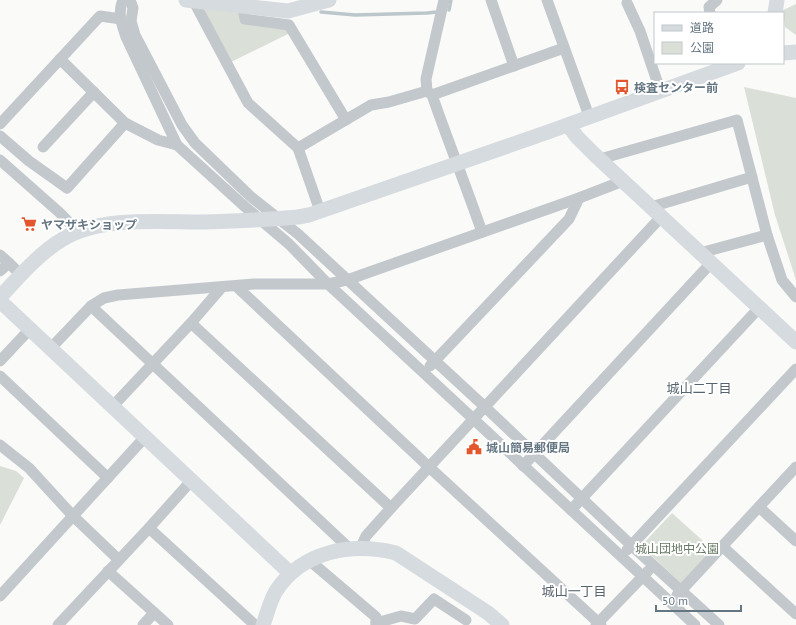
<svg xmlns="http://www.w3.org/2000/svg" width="796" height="625" font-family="'PT Sans','Noto Sans JP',sans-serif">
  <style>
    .green { fill: #dadfd7 }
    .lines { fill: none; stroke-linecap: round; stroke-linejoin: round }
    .stream { stroke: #bbc7cb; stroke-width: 3.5 }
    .street { stroke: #c3c8cc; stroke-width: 11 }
    .secondary { stroke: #d6dbdf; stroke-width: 15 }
    .labels { text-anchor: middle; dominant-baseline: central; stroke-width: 4; stroke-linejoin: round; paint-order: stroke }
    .poi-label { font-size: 12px; font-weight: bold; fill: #657683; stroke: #fff; text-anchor: start }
    .park-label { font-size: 12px; fill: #687a64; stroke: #fff }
    .neighbourhood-label { font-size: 13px; fill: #57646e; stroke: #fff }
  </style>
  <rect width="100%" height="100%" fill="#fafaf8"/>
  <g class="green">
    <polygon points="796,4 796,35 785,27 783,13 781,11"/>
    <polygon points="206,8 239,13 286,29 290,33 231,62 204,13"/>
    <polygon points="744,87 796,98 796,280 775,215"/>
    <polygon points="0,466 16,471 24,478 0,525"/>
    <polygon points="672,513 713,550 682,584 641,546"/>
  </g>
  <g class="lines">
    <g class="stream">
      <polyline points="449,10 451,0"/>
      <polyline points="321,12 355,15 427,13 437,12"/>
    </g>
    <g class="street">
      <path d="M 123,0 C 117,13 122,25 126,37 L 177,145 L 243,205 L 289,244 L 328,284 L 695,625"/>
      <polyline points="130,0 133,8 131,21 135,35 182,125 195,143 250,196 298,234 485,407 631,545 719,625"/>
      <polyline points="193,0 248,103 298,148 320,211"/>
      <path d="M 444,0 L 426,79 L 427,91 L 432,95 C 448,141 466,186 482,232"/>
      <polyline points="491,0 514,66"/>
      <polyline points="547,0 589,116"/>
      <polyline points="627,3 640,31 660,90"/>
      <polyline points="243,7 245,19 289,25 346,120"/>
      <polyline points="710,13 709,7 717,0"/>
      <polyline points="60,59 125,123"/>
      <polyline points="432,95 564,48"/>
      <polyline points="0,124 100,16 121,19"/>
      <polyline points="0,136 29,161 67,188 125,123 158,140 177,145"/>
      <polyline points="43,147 94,92"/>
      <polyline points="298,148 371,105 389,102 427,91"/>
      <polyline points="600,159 737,120 767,235"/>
      <polyline points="0,160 60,213 78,232"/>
      <polyline points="651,207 752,177"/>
      <polyline points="700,253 767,235 782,280 796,297"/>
      <polyline points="0,255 9,263"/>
      <polyline points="0,271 9,263 21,275"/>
      <polyline points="236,286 429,467 601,625"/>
      <polyline points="91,306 350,549"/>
      <polyline points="191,323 391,508"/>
      <polyline points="50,349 91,306 104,298 118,295 254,284 328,284 347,280 579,198 623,181"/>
      <polyline points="0,361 29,330"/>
      <polyline points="430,366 569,219 579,198"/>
      <polyline points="0,376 108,478"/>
      <polyline points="112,407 191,323 222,287"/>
      <polyline points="0,445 29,468 73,516 119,560"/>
      <polyline points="523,466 711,263"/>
      <polyline points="759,507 796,541"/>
      <polyline points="571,510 759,308"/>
      <polyline points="149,528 255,625"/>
      <polyline points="722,546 796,614"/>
      <polyline points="360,549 366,536 391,508 661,217"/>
      <polyline points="627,550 796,369"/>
      <polyline points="309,560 376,617 376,625"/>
      <polyline points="108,571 168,625"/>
      <polyline points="677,595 796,467"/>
      <polyline points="0,596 145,437"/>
      <polyline points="376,623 401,616 415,619 434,599 466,620"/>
      <polyline points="58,625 149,528 192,480"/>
      <polyline points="143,625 154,613"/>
      <polyline points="596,625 648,571"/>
    </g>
    <g class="secondary">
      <polyline points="186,0 288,11 329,0"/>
      <polyline points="775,13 777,0"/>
      <polyline points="783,53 796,52"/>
      <polyline points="568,125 577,137 595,155 796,342"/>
      <path d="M 0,297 C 19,277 39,253 63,239 C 101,216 160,222 204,222 C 235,221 267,220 298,217 L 309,215 L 548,132 L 738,63"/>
      <polyline points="0,301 290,573"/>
      <path d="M 263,625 C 267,614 270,601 276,591 C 302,551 351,542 396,553 L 488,613 L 502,625"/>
    </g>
  </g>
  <defs>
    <symbol id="bus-bare" viewBox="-9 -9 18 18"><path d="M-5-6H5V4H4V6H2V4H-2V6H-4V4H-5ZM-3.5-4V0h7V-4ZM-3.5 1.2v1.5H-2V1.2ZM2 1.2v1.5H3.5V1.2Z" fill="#e4572e" stroke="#fff" stroke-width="2.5" paint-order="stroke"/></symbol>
    <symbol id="supermarket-bare" viewBox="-9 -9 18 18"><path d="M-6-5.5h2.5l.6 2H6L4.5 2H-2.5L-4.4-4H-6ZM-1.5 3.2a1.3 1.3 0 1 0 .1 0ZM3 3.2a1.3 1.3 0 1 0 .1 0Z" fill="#e4572e" stroke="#fff" stroke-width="2.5" paint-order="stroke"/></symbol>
    <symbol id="civic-bare" viewBox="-9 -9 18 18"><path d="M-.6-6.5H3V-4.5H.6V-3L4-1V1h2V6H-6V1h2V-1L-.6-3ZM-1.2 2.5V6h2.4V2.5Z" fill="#e4572e" stroke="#fff" stroke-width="2.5" paint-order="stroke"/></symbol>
  </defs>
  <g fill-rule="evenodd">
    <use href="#bus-bare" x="611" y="76" width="22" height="22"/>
    <use href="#supermarket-bare" x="18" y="213" width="22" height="22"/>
    <use href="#civic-bare" x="463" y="436" width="22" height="22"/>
  </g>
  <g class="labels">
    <g class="poi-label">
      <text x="634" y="87">検査センター前</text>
      <text x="41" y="224">ヤマザキショップ</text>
      <text x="486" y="447">城山簡易郵便局</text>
    </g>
    <g class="park-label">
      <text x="677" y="548">城山団地中公園</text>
    </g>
    <g class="neighbourhood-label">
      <text x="699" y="388">城山二丁目</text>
      <text x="574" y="591">城山一丁目</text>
    </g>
  </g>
  <rect x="654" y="12" width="130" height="52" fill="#ffffff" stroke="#c1c8cd"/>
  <rect x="662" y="25" width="20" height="6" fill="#d6dbdf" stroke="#c1c8cd"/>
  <text x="690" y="32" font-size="12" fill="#657683">道路</text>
  <rect x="662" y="42" width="20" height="12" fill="#dadfd7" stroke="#c1c8cd"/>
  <text x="690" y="52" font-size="12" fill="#657683">公園</text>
  <path d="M656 605v6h85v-6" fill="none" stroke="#657683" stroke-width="2"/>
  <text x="662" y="605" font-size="12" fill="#657683" stroke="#ffffff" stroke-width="3" paint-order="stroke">50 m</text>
</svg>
